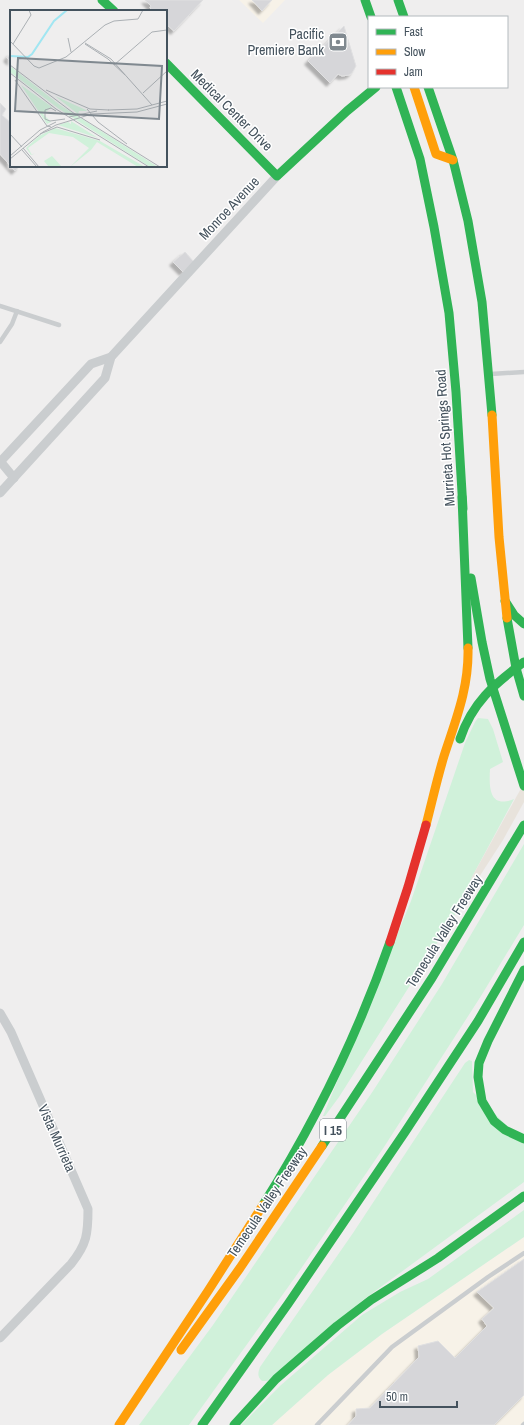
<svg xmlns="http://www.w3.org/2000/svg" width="524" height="1425" font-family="'Archivo Narrow',sans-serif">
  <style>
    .commercial { fill: #f7f2e8 }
    .green { fill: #d0f1da }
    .sand { fill: #e8e3dc }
    .building { fill: #d6d6d9; stroke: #e0e0e1; filter: url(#shadow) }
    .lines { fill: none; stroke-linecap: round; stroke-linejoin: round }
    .lane { stroke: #cacdcf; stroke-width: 4.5 }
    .street { stroke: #cacdcf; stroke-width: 9 }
    .fast { stroke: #30b455; stroke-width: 9 }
    .slow { stroke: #ff9f0a; stroke-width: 9 }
    .jam { stroke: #e5322d; stroke-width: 9 }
    .labels { text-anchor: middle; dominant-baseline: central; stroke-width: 3; stroke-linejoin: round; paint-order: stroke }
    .shield { fill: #fff; stroke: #7c868e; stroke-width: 1 }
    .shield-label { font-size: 13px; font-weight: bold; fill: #44525d }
    .poi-label { font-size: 14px; fill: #44525d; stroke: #fff; text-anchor: end }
    .street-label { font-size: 14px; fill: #44525d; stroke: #fff }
    .inset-river { fill: none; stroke: #a1e6f2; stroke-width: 2 }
    .inset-road { fill: none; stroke: #abb0b4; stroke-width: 1 }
    .view { fill: #808990; fill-opacity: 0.15; stroke: #808990; stroke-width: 2 }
    .inset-edge { fill: none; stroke: #44525d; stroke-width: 2 }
  </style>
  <defs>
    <filter id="shadow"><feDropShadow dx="-3.5" dy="3.5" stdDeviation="1" flood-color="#0004"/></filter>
  </defs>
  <rect width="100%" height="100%" fill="#efeeee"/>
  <g class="commercial">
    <polygon points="239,0 285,0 263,23"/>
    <polygon points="524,1237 524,1425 272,1425 328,1375 382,1334"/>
  </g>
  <g class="green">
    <path d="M 478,718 L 488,719 L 493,729 L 503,762 L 490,769 C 489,787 489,809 514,799 L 472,877 L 463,902 L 339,1097 L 325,1116 L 323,1116 L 411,901 L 465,743 L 475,722 Z"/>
    <polygon points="524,844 524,925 481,996 384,1147 296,1276 189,1425 139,1425 213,1325 373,1091 442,984"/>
    <path d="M 469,1060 L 472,1061 L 473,1092 L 524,1143 L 524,1182 L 363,1300 L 267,1381 L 262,1381 C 257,1376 258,1373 260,1367 L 353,1233 L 465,1063 Z"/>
    <polygon points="524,1210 524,1237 382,1334 328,1375 272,1425 241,1425 281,1385 362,1315 400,1292 428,1279"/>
  </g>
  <polygon class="sand" points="524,783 524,802 503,840 463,902 472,877"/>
  <g class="building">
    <polygon points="145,0 203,0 174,31 166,24 166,11 153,11 150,8 151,6"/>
    <polygon points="252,0 272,0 262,11"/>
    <polygon points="344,26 356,66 352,73 349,75 342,76 338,74 330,83 308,61"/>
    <polygon points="11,53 11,62 7,58"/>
    <polygon points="0,103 6,109 2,115 11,123 11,166 20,166 15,171 0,154"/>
    <polygon points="185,252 194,262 183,272 173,262"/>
    <polygon points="524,1259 524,1395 494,1425 348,1425 356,1416 356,1409 370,1408 419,1357 418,1346 438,1341 455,1358 487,1326 482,1319 494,1308 477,1292"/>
  </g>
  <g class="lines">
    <g class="lane">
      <polyline points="0,306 59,325"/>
      <polyline points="0,342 12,324 17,311"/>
      <polyline points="491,374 524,372"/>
      <polyline points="317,1425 392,1347 488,1277 524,1253"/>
      <polyline points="523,1425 524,1424"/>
    </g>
    <g class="street">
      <polyline points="0,461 14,478"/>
      <polyline points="0,462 91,364 111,357 277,176"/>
      <polyline points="0,493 105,378 111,357"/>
      <path d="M 0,1013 L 11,1032 L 88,1209 C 88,1234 87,1244 71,1264 L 0,1338"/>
    </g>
    <g class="fast">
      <polyline points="102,0 114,11"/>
      <polyline points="365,0 371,17"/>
      <polyline points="398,0 404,17"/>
      <polyline points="166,63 277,176 347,111 376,87"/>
      <polyline points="396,87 420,159 434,227 449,313 456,392 463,509"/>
      <polyline points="428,87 453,160 468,221 482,302 492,415"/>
      <polyline points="462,497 468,648"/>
      <polyline points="471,578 482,642 490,679 524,786"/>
      <polyline points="505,601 514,615 524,624"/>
      <polyline points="507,618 516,668 524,696"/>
      <path d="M 460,739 C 472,703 494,684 524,662"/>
      <polyline points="524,970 488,1041 479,1063 478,1077 482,1101 494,1121 505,1130 524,1139"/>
      <polyline points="322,1146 432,978 524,825"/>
      <path d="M 263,1205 C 315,1122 358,1034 390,942"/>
      <polyline points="202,1425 288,1304 405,1132 478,1021 524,942"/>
      <polyline points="234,1425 276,1379 337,1326 371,1300 438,1258 524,1196"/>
    </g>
    <g class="slow">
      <polyline points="414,87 436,154 453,160"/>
      <polyline points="492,415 499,537 507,618"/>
      <path d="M 426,825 C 432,802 437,779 444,756 C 456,719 469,688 468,648"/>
      <polyline points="181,1350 240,1268 322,1146"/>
      <polyline points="119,1425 208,1291 263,1205"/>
    </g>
    <polyline class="jam" points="390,942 408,887 426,825"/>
  </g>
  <defs>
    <symbol id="bank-square" viewBox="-11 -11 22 22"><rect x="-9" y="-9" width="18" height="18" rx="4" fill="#808990" stroke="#fff"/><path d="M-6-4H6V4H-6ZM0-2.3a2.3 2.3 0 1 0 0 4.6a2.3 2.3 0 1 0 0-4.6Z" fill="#fff"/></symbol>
  </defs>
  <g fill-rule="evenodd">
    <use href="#bank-square" x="327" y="31" width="22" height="22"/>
  </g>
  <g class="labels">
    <rect class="shield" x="320" y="1119" width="26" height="22" rx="3"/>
    <g class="shield-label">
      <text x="333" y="1130">I 15</text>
    </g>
    <g class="poi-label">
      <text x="324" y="34">Pacific<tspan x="324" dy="16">Premiere Bank</tspan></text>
    </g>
    <g class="street-label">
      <text transform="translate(232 110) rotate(45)">Medical Center Drive</text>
      <text transform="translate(229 208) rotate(-47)">Monroe Avenue</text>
      <text transform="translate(445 438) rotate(-94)">Murrieta Hot Springs Road</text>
      <text transform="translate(444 931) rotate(-58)">Temecula Valley Freeway</text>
      <text transform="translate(57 1138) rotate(66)">Vista Murrieta</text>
      <text transform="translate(267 1202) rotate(-56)">Temecula Valley Freeway</text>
    </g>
  </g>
  <g transform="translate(10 10)">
    <rect width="157" height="157" fill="#efeeee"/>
    <path d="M 0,56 L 50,95 L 148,157 L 140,157 L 49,99 L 0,62 ZM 11,75 L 42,97 L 33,104 L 41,112 L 37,114 ZM 45,86 L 76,100 L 77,101 L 69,101 L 68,104 ZM 61,111 L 88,128 L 48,115 L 58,112 L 61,114 ZM 45,118 L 90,131 L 135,157 L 128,157 L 87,132 L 81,140 L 60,157 L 79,138 L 63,127 L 39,123 L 18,138 L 22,145 L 25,143 L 21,145 L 16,138 L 29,126 ZM 42,146 L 52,157 L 39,157 L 34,151 Z" fill="#d0f1da"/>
    <path class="inset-river" d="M 0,46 L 18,47 L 22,44 L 44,11 L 57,0"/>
    <path class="inset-road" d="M 58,28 L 61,42M 0,31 L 24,56 L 29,58 L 56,47 L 95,15 L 104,11 L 128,9 L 133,0M 75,33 L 101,49 L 142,95M 3,34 L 21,5 L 19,0M 75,34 L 98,49 L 115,65M 0,55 L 62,102 L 150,157M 104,55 L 142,22 L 157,20M 0,63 L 46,99 L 139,157M 5,70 L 37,116 L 41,117M 36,80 L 80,99 L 99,100M 133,83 L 157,61M 77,99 L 88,112 L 117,134M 98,100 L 127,99 L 157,91M 46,101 L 41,98 L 35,100 L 35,109 L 40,111 L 55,109M 59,107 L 87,101M 0,124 L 12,137M 30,124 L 47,117 L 90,130M 13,138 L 29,157M 12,140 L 27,157M 0,146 L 30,120 L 46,112M 0,149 L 33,122 L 46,115 L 82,104 L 127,102 L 157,94"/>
    <path class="view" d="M 8,48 L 152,56 L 149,109 L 5,101 Z"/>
    <rect width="157" height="157" class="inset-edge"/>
  </g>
  <rect x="368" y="16" width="140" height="72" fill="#ffffff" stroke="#b4babe"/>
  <rect x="376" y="29" width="20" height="6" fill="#30b455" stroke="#b4babe"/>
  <text x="404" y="36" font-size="12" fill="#44525d">Fast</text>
  <rect x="376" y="49" width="20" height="6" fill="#ff9f0a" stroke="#b4babe"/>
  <text x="404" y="56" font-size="12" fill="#44525d">Slow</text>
  <rect x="376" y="69" width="20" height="6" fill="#e5322d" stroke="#b4babe"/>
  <text x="404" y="76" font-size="12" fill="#44525d">Jam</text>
  <path d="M380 1401v6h77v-6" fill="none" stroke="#44525d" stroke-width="2"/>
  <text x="386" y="1401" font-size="12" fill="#44525d" stroke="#ffffff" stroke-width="3" paint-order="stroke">50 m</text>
</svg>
